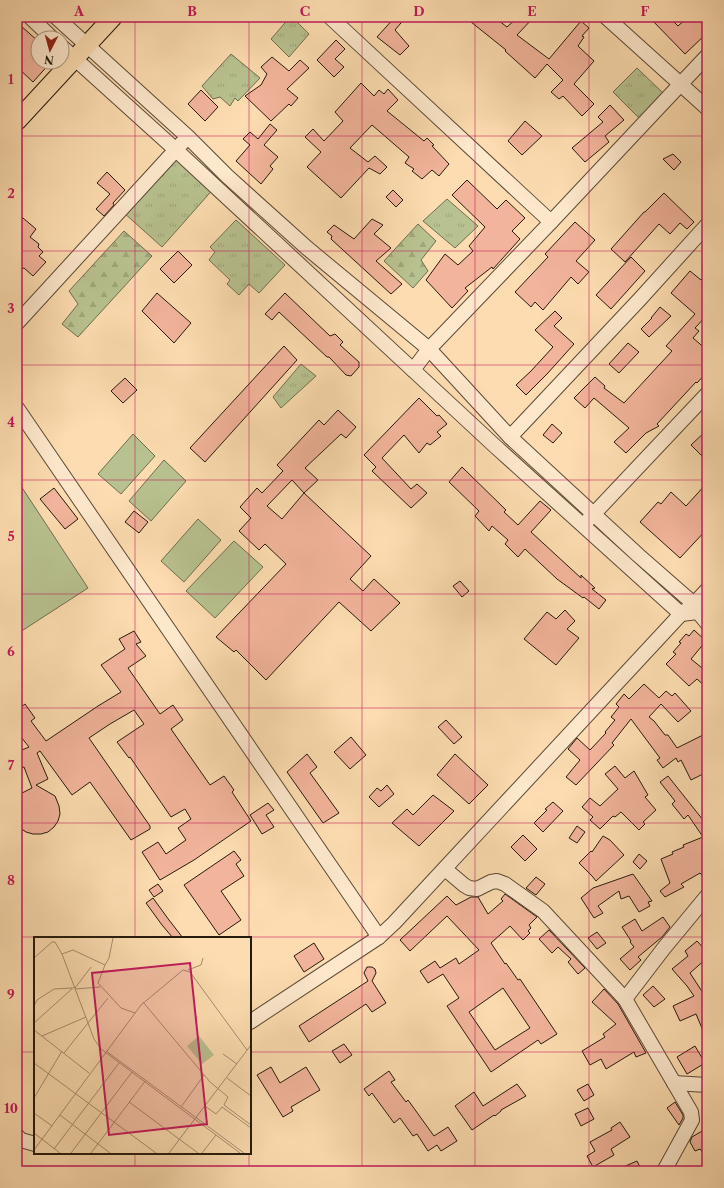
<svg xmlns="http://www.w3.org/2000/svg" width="724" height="1188" font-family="'Libre Caslon Text',serif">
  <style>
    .grass { fill: url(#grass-tufts); stroke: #6f6e4e }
    .forest { fill: url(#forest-firs); stroke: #6f6e4e }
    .pitch { fill: #b8c290; stroke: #6f6e4e }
    .building { fill: #f2b49b; stroke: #261a0d; fill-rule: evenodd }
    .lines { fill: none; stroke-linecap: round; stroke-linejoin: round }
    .minor-casing { stroke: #5c4a36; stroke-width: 16 }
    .major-casing { stroke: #261a0d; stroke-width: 20 }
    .minor { stroke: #fde8cc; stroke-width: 14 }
    .major { stroke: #fcdcb0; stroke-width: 18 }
    .grid { fill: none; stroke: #c2185b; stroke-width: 1; stroke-opacity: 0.55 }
    .inset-road { fill: none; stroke: #a68e6f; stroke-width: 1 }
    .view { fill: #c2185b; fill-opacity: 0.15; stroke: #c2185b; stroke-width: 2 }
    .inset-edge { fill: none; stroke: #261a0d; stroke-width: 2 }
    .neatline { fill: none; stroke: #c2185b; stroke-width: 1.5 }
    .grid-label { font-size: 13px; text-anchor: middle; font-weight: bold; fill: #c2185b }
  </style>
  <defs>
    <pattern id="grass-tufts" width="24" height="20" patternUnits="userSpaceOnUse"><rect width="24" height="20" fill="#b8c290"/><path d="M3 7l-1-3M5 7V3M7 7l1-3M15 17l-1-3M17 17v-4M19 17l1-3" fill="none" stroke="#9ea67b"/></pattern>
    <pattern id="forest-firs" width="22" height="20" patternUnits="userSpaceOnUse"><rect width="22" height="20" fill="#b8c290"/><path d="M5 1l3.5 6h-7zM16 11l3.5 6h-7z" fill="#9ea67b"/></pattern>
  </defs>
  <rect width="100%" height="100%" fill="#fcdcb0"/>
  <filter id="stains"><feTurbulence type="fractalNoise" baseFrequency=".005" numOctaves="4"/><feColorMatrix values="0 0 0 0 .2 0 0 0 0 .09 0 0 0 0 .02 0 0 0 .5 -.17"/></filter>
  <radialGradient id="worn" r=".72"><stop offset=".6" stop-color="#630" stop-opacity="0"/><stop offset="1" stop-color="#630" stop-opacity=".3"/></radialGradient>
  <g class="grass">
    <polygon points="290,17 292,17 309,34 289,57 271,39"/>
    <polygon points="231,54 260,78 238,101 235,98 230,106 220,97 213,99 202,86"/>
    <polygon points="637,68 663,93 639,118 613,92"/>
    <polygon points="176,153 215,187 162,247 123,212"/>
    <polygon points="447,199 478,226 455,248 423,221"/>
    <polygon points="236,220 285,265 259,293 249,284 239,295 227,284 230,280 209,260 215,252 210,247"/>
    <polygon points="301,364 316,376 281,408 273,397"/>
  </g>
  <g class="forest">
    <polygon points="418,224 436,241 421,260 428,271 413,288 384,261"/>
    <polygon points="124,231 152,256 78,337 62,324 78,304 69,291"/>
  </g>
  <g class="pitch">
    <polygon points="133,434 155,456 121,494 98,474"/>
    <polygon points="164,460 186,481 151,521 129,501"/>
    <polygon points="17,480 88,588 17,634"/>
    <polygon points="198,519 221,540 184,582 161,561"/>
    <polygon points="234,541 263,567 215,618 186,591"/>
  </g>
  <g class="building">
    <polygon points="395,17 406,17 395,30 409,46 400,55 377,37"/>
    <polygon points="475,17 494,17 507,27 518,17 534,17 517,35 549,59 581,21 589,28 582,36 584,37 578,46 594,61 574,84 594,104 582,116 563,96 559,99 551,92 563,80 547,64 535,78 505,51 506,50 471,22"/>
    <polygon points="649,17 669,17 678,26 688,17 705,17 707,20 707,33 685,54"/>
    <polygon points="21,26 38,41 38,62 51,62 33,82 17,67 17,30"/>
    <polygon points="336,40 345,49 335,59 344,67 334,77 317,60"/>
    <polygon points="272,57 289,71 300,60 309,68 287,89 298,98 291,106 289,104 271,121 245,96 261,85 267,74 261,67"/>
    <polygon points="361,83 374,96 379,90 384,94 388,89 398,100 387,111 424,141 427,138 434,145 432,146 449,164 439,176 432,170 422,179 412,171 414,169 405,163 409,157 372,125 350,148 368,162 375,156 387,167 380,174 369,168 341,198 307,167 321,152 305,137 313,129 324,141 343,121 335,112"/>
    <polygon points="201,90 218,107 205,121 188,104"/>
    <polygon points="610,105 624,120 605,136 609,142 585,162 572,148 603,122 598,117"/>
    <polygon points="525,121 542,136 522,155 508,141"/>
    <polygon points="270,124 277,130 264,145 278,157 270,166 273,169 261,184 236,161 250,145 243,139 250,132 258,139"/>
    <polygon points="673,154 681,162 674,170 663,159"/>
    <polygon points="107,172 125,190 113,203 114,205 104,216 96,209 110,194 97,183"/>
    <polygon points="467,180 497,209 506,200 525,218 512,231 520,239 493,269 492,267 465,288 468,291 452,308 426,280 445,254 458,265 473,251 469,246 485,227 452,195"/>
    <polygon points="393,190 403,200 396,207 386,197"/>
    <polygon points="664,193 694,222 687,229 680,223 670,234 659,224 625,262 611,249 644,212 645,212"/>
    <polygon points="17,213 36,229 30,237 39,244 38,247 43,252 39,256 46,262 33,276 24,268 17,270"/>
    <polygon points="372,219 383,225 374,234 391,248 376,261 402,284 391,294 331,239 332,236 327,232 334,225 354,239"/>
    <polygon points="575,222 595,240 576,261 589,272 578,284 571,277 543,310 535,302 531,307 515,292 548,257 545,254"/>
    <polygon points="178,251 192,265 174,283 160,269"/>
    <polygon points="631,257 645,271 611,309 596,295"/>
    <polygon points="690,271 701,280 707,273 707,315 695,328 699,331 693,338 707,350 707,372 697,383 696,382 657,424 659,426 646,433 626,453 614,442 629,428 594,398 585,408 574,398 595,377 605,386 604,388 624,403 672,351 666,346 695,314 671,293"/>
    <polygon points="157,293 191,323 174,343 142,311"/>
    <polygon points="285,293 330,336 335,334 343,342 340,345 359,362 359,367 351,376 346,375 329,357 327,357 279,312 272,320 265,314"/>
    <polygon points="660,307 671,316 649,337 641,329 652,318 651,318"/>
    <polygon points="555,311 562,318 554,326 574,344 547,374 526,395 516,385 531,371 553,347 535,330"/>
    <polygon points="628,343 639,352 619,373 609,364"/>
    <polygon points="284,346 297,360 205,462 190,448"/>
    <polygon points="125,378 137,390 123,403 111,391"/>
    <polygon points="419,398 437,416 439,415 447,424 437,432 441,436 430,445 427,443 419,453 404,435 382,458 411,489 417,484 427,493 411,508 372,471 376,467 364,455"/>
    <path d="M 338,410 L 356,427 L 346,438 L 341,434 L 305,468 L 318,480 L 304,493 L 371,556 L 350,579 L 363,591 L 374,579 L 400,603 L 371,631 L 339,602 L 266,680 L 236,650 L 234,652 L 216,637 L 286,564 L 265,544 L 259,550 L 239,531 L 251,518 L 240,507 L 257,488 L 262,493 L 283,471 L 277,465 L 319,420 L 324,425 ZM 292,480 L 304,493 L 282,519 L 267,506 Z"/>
    <polygon points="552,424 562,433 553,443 543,435"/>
    <polygon points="707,430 707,451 702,456 691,445"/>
    <polygon points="462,467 506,510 504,512 518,525 540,501 551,510 531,532 581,578 581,575 595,588 592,589 606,600 599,609 584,597 583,598 557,579 525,549 518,557 505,544 508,540 492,526 489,531 475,516 479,511 449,482"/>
    <polygon points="707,483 707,529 680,558 640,522 658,502 661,504 671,492 686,506"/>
    <polygon points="54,488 78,519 65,529 40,499"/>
    <polygon points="134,511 148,522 139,533 125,522"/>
    <polygon points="460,581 469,591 462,597 453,586"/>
    <polygon points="565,610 575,621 567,629 579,638 556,665 524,639 547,612 556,619"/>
    <polygon points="694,630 706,641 691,659 707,672 707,688 697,679 689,686 666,664 676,654 673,652 681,643 679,642 686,634 689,636"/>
    <polygon points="134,631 141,642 136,644 146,656 128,668 160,714 173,705 183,720 171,729 210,785 224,776 234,790 232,792 251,821 194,860 160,880 142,852 158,842 166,854 186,840 178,828 191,819 185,809 171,817 130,757 129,758 117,742 144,724 134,710 110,724 89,738 150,826 150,829 131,840 90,782 72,795 40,751 37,753 48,779 36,785 55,796 59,806 60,814 58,821 54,827 48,832 41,834 33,834 26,832 20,828 17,823 17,799 22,793 32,788 24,767 17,769 17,752 29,747 17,732 17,710 25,704 35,718 31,721 46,741 98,706 121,692 101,665 125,649 119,639"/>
    <polygon points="644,684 659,698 666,691 672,696 675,693 691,711 678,722 661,704 649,717 654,721 665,735 668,735 677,748 707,733 707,772 691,780 681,760 678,762 676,758 663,768 657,760 660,758 631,719 612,743 614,745 576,785 566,777 580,760 568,749 577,738 590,750 606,733 605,732 615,720 611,717 619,707 616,704 624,694 629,699"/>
    <polygon points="446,720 462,737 454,744 438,727"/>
    <polygon points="351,737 366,755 350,769 334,752"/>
    <polygon points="307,754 317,767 310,773 339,813 323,823 287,772"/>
    <polygon points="455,754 488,785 469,804 437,775"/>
    <polygon points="615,766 625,778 634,771 648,795 645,797 656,810 643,822 645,824 639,830 621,812 615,817 613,816 600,829 590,820 593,817 582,807 590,798 600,806 618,789 605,774"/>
    <polygon points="668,776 707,825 707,881 700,873 681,884 684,887 665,897 660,891 670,883 661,859 673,854 672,852 684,847 683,845 703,837 688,815 684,819 672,804 675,801 660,782"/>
    <polygon points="387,785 394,794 379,807 369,797 377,788 381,791"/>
    <polygon points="433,795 454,811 419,846 392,823 407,809 413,815"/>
    <polygon points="553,802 563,811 543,832 534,823 547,810 545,809"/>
    <polygon points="268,803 274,810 266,815 274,827 262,834 250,815"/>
    <polygon points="577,826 585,832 577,843 569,838"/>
    <polygon points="523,835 537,849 525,861 511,847"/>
    <polygon points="603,836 610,840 624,855 596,881 592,876 579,863 591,851 592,852"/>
    <polygon points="234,851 241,860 236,864 244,876 221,891 241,920 219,935 184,885"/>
    <polygon points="639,854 647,861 640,869 633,862"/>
    <polygon points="633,874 652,901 648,902 650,906 639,912 629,896 621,899 619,891 598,906 603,913 594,918 581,898 593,888"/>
    <polygon points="536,877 545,884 536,895 526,888"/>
    <polygon points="158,884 163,891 154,897 149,890"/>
    <path d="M 505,894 L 537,917 L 529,925 L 531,928 L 528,931 L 530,933 L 523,940 L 510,926 L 491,943 L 505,964 L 506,963 L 518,980 L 520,979 L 557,1034 L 541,1044 L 538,1040 L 491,1072 L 447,1006 L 459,998 L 443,974 L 428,983 L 420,971 L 435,961 L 440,968 L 456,958 L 459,964 L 479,950 L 447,916 L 410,951 L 400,940 L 447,896 L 456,905 L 471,897 L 478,897 L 488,914 L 503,901 L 501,899 ZM 503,988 L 530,1028 L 495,1050 L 469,1012 Z"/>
    <polygon points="153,898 169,920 183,938 173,938 162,925 146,903"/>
    <polygon points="663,917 670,927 662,937 638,957 641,960 630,970 620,959 634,947 630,942 631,941 622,927 635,919 642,931"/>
    <polygon points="549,930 585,968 578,974 568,962 571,959 558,947 552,953 539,939"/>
    <polygon points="597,932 606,943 597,949 588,938"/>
    <polygon points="697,941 707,952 707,958 690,973 707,999 707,1040 696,1014 680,1021 673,1006 694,996 687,986 672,969 688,956 685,951"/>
    <polygon points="314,943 324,959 304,972 294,956"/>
    <polygon points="367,967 372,967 375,969 376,973 372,981 386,1003 372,1012 366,1004 309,1042 299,1026 368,981 364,973"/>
    <polygon points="653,986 665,999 654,1007 643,995"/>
    <polygon points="604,989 618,1004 646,1053 636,1057 634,1052 606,1069 601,1059 590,1065 582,1051 605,1037 603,1034 616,1024 592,1002"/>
    <polygon points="344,1044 352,1055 340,1063 332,1051"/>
    <polygon points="695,1046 705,1063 687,1074 677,1057"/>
    <polygon points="271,1067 280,1083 306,1067 320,1090 291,1107 293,1111 283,1117 257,1075"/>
    <polygon points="389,1071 395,1080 391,1082 406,1102 408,1100 434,1136 448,1127 457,1141 441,1151 437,1145 428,1151 417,1134 413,1136 400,1118 394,1123 372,1093 369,1096 364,1089"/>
    <polygon points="517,1084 526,1096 501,1110 501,1111 495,1116 494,1115 472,1130 455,1106 474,1092 483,1106"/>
    <polygon points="588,1084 594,1095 584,1101 577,1090"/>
    <polygon points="675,1102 683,1115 683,1118 679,1125 667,1108"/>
    <polygon points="588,1108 594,1119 581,1126 575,1114"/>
    <polygon points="620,1122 630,1137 611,1149 614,1155 593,1167 587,1156 595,1151 590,1142 612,1130 611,1128"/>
    <polygon points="707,1128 707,1158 700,1149 695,1151 690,1142 692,1137"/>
    <polygon points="637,1161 641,1169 637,1171 614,1171"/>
  </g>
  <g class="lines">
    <defs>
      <g id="minor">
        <polyline points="30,17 52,38"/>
        <polyline points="56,17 188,137 227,176 307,248 429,349 510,437 638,555 694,604 698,612 707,623"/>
        <polyline points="330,17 551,222"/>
        <polyline points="606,17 707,108"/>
        <polyline points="62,47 176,150 496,447 681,614 698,612"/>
        <polyline points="17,323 182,143"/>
        <polyline points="413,370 429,349 551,222 707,56"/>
        <polyline points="17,408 379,937"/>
        <polyline points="510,437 640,299 707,225"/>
        <polyline points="588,520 707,394"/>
        <polyline points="445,869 464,885 469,888 477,889 491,882 497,881 505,884 543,911 625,999 691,1112 692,1120 664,1171"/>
        <polyline points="625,999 664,948 707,896"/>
        <polyline points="250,1022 379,937 394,923 681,614 694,604 707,590"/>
        <polyline points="674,1083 707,1085"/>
        <polyline points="17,1136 21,1140 35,1144"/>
      </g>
      <polyline id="major" points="17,121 113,17"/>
    </defs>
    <use href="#minor" class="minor-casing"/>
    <use href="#major" class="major-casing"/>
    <use href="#minor" class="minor"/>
    <use href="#major" class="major"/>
  </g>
  <path class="grid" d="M 135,17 L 135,938M 249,17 L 249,938M 362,17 L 362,1171M 475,17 L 475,1171M 589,17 L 589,1171M 17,136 L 707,136M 17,251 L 707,251M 17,365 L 707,365M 17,480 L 707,480M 17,594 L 707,594M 17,708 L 707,708M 17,823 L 707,823M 17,937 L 707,937M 17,1052 L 35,1052M 250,1052 L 707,1052M 135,1153 L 135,1171M 249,1153 L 249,1171"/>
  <g transform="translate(34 937)">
    <rect width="217" height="217" fill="#fcdcb0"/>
    <path d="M 165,99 L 180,118 L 168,127 L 153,109 Z" fill="#b8c290"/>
    <path class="inset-road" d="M 28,17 L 39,13 L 71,28 L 64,46 L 87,71 L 101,76M 0,21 L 18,5 L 21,5 L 28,17 L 60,102 L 67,112 L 206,216M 71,28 L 75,21 L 79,1M 154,33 L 167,28 L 169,21M 41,51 L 57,30M 41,52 L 66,50M 109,65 L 176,145 L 194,160 L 190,168 L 217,188M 0,69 L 3,63 L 20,52 L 38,51M 0,86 L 40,50M 0,93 L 55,136M 8,99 L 52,80M 72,114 L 210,216M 30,116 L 74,61M 189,117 L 203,127M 0,126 L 122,216M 193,141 L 217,159M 0,161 L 28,114M 95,165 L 164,216M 171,169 L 182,177 L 188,170 L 217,191M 147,170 L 170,138M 0,176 L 18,189M 26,178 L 76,216M 0,196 L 26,216M 20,212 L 85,126M 0,213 L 107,68 L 149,33 L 156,35 L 213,113M 37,216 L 98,135M 57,216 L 112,143M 135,216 L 217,108M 168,216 L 182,198"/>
    <path class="view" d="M 156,26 L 173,187 L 75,198 L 58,36 Z"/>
    <rect width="217" height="217" class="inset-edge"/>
  </g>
  <rect width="724" height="1188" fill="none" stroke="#fcdcb0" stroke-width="44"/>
  <g transform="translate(50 50) rotate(186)"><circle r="19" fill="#fde8cc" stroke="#a79680"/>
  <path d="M0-3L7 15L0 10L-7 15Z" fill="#8f2418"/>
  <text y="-6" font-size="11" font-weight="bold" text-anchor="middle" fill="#261a0d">N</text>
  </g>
  <rect x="22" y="22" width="680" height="1144" class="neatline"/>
  <g class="grid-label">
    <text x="79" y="16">A</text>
    <text x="192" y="16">B</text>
    <text x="305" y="16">C</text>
    <text x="419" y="16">D</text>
    <text x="532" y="16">E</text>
    <text x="645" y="16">F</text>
    <text x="11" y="84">1</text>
    <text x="11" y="198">2</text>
    <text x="11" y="313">3</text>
    <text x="11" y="427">4</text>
    <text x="11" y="541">5</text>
    <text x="11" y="656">6</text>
    <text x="11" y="770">7</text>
    <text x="11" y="885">8</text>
    <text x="11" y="999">9</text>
    <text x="11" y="1113">10</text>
  </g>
  <rect width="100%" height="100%" filter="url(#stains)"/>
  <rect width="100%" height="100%" fill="url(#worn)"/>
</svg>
